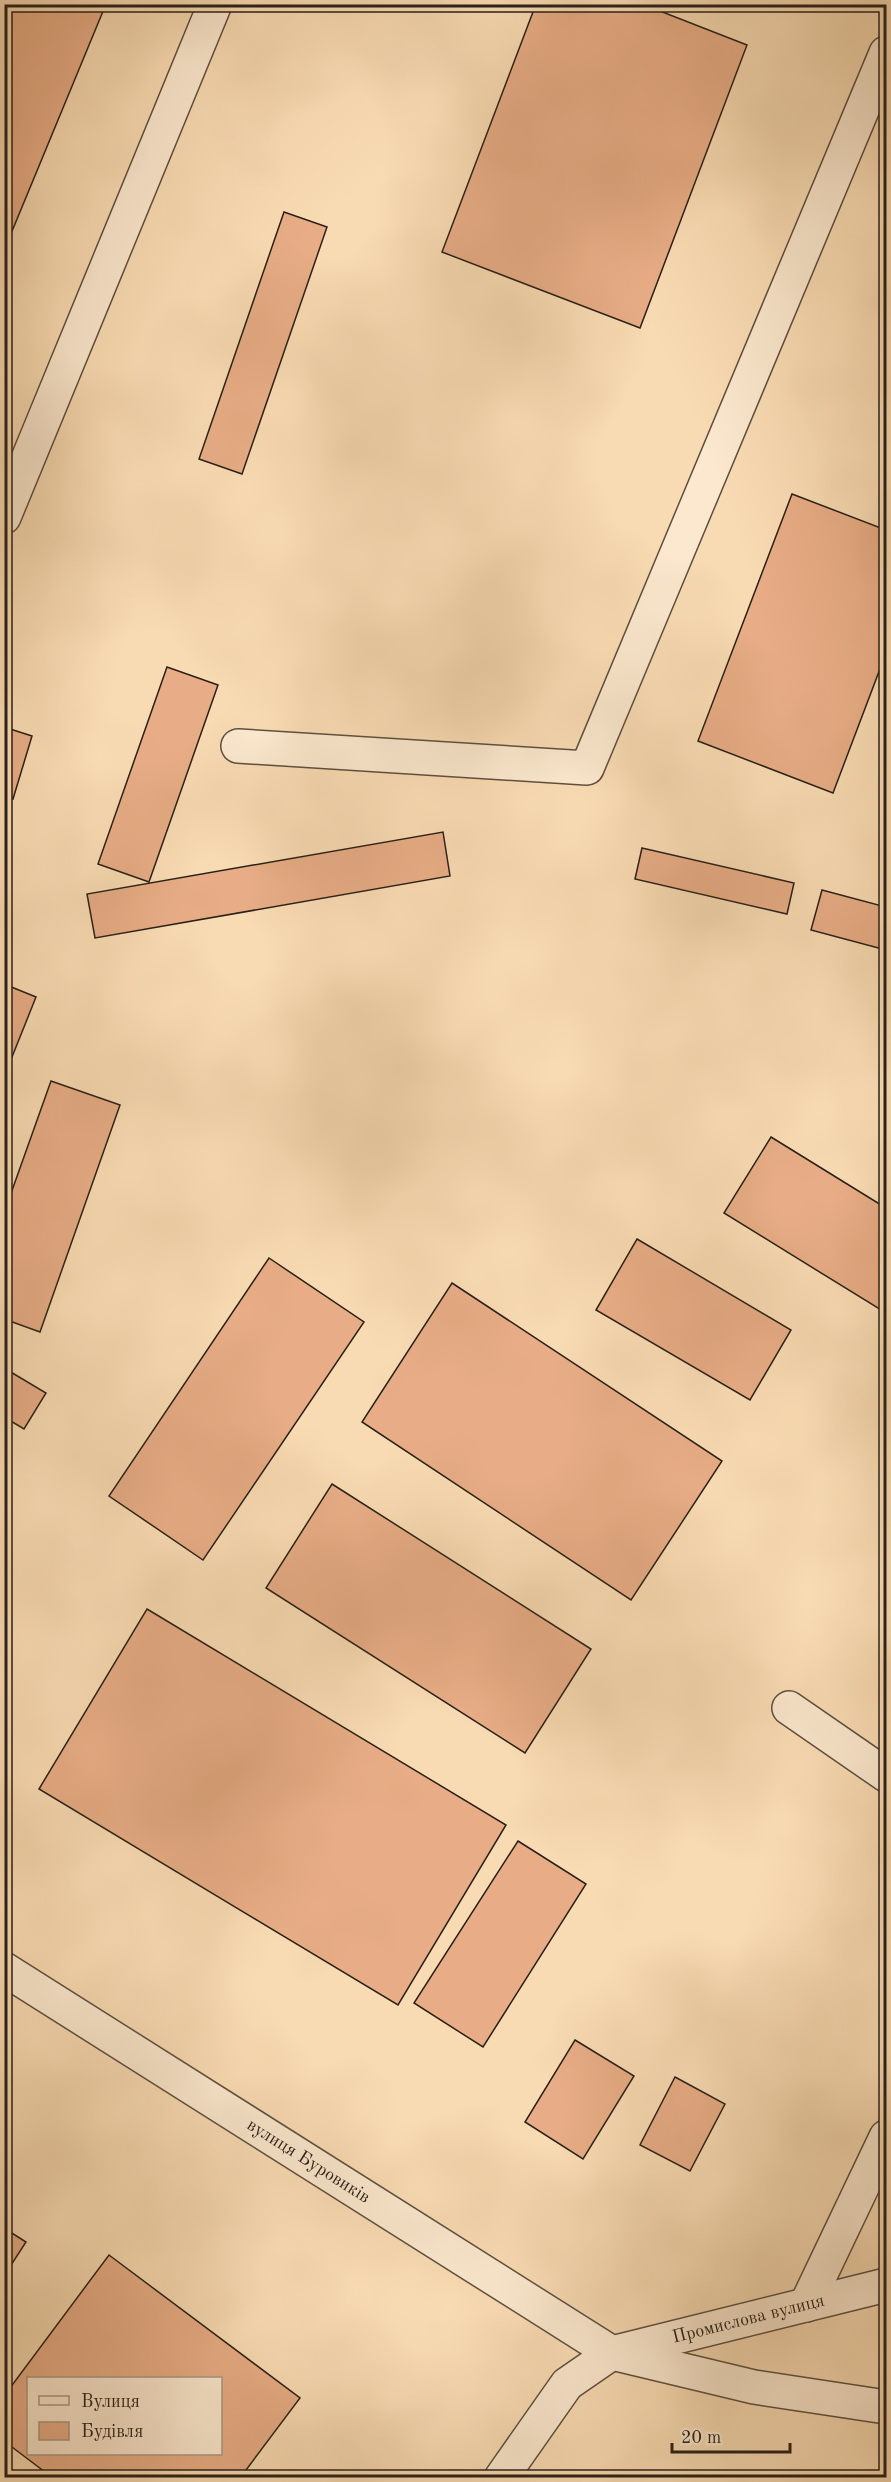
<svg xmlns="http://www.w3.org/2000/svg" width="891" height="2482" font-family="'Old Standard TT',serif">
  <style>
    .building { fill: #e8ad86; stroke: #292018; stroke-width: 1.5; fill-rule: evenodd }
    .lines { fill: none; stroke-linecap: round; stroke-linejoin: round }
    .minor-casing { stroke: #5d4f3f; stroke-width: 36 }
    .minor { stroke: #fbe8ce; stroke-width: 33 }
    .labels { text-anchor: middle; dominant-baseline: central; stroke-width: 6; stroke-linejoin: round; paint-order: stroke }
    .street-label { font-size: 18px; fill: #292018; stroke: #fbe8ce }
  </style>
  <rect width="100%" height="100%" fill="#f9dbb3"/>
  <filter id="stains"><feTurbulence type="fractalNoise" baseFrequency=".00333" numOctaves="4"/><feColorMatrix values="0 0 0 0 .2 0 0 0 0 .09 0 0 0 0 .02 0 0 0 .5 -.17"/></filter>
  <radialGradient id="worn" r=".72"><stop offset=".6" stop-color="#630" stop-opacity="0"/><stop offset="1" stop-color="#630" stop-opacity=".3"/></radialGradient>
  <g class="building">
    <polygon points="4,4 106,4 10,236 4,234"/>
    <polygon points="536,4 642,4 747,45 640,328 442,252"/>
    <polygon points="284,212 327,227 242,474 199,459"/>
    <polygon points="792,494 886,530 886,653 833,793 698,741"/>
    <polygon points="167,667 218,685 149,882 98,864"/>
    <polygon points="4,727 32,736 13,799 4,796"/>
    <polygon points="443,832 450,876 95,938 87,894"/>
    <polygon points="642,848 794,883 787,914 635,879"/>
    <polygon points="822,890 886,907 886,950 811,930"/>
    <polygon points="4,984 36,997 4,1077"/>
    <polygon points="51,1081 120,1105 40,1332 4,1319 4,1213"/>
    <polygon points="771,1137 886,1208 886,1313 724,1213"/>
    <polygon points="637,1239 791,1330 750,1400 596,1310"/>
    <polygon points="269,1258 364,1322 203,1560 109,1496"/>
    <polygon points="452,1283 722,1461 631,1600 362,1422"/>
    <polygon points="4,1368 46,1393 24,1429 4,1417"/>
    <polygon points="332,1484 591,1649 525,1753 266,1588"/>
    <polygon points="147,1609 506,1825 398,2005 39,1789"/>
    <polygon points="518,1841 586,1884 483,2047 414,2003"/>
    <polygon points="575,2040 634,2076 583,2159 525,2122"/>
    <polygon points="675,2077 725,2104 690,2171 640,2145"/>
    <polygon points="4,2228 26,2242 4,2276"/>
    <path d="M 109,2255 L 300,2398 L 240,2478 L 53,2478 L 4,2441 L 4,2396 ZM 28,2378 L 220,2378 L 220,2454 L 28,2454 Z"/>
  </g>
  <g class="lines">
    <defs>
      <g id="minor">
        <polyline points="4,517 215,4"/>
        <polyline points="238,746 587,768 886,53"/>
        <polyline points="789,1708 886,1775"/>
        <path id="s1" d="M 4,1969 L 612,2353 L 754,2387 L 886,2407"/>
        <polyline points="806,2305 886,2137"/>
        <path id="s2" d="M 501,2478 L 567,2384 L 612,2353 L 886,2285"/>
      </g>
    </defs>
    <use href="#minor" class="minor-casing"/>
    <use href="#minor" class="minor"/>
  </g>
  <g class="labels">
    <g class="street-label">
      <text stroke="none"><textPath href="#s1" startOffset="360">вулиця Буровиків</textPath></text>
      <text stroke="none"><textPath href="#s2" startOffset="310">Промислова вулиця</textPath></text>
    </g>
  </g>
  <rect width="891" height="2482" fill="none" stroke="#f9dbb3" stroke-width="24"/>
  <rect x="6" y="6" width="879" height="2470" fill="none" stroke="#292018" stroke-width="3"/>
  <rect x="12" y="12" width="867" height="2458" fill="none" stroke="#292018" stroke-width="1.5"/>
  <rect x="27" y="2377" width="195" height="78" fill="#fbe8ce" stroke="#a79885" stroke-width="1.5"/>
  <rect x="39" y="2396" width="30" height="9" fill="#fbe8ce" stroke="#a79885" stroke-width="1.5"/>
  <text x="81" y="2407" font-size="18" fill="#292018">Вулиця</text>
  <rect x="39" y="2422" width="30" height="18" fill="#e8ad86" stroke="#a79885" stroke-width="1.5"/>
  <text x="81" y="2437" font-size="18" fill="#292018">Будівля</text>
  <path d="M672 2443v9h118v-9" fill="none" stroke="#292018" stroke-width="3"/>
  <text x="681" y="2443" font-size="18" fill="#292018" stroke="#fbe8ce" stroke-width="4.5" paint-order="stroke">20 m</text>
  <rect width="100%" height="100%" filter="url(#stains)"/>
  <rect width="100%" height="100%" fill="url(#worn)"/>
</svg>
